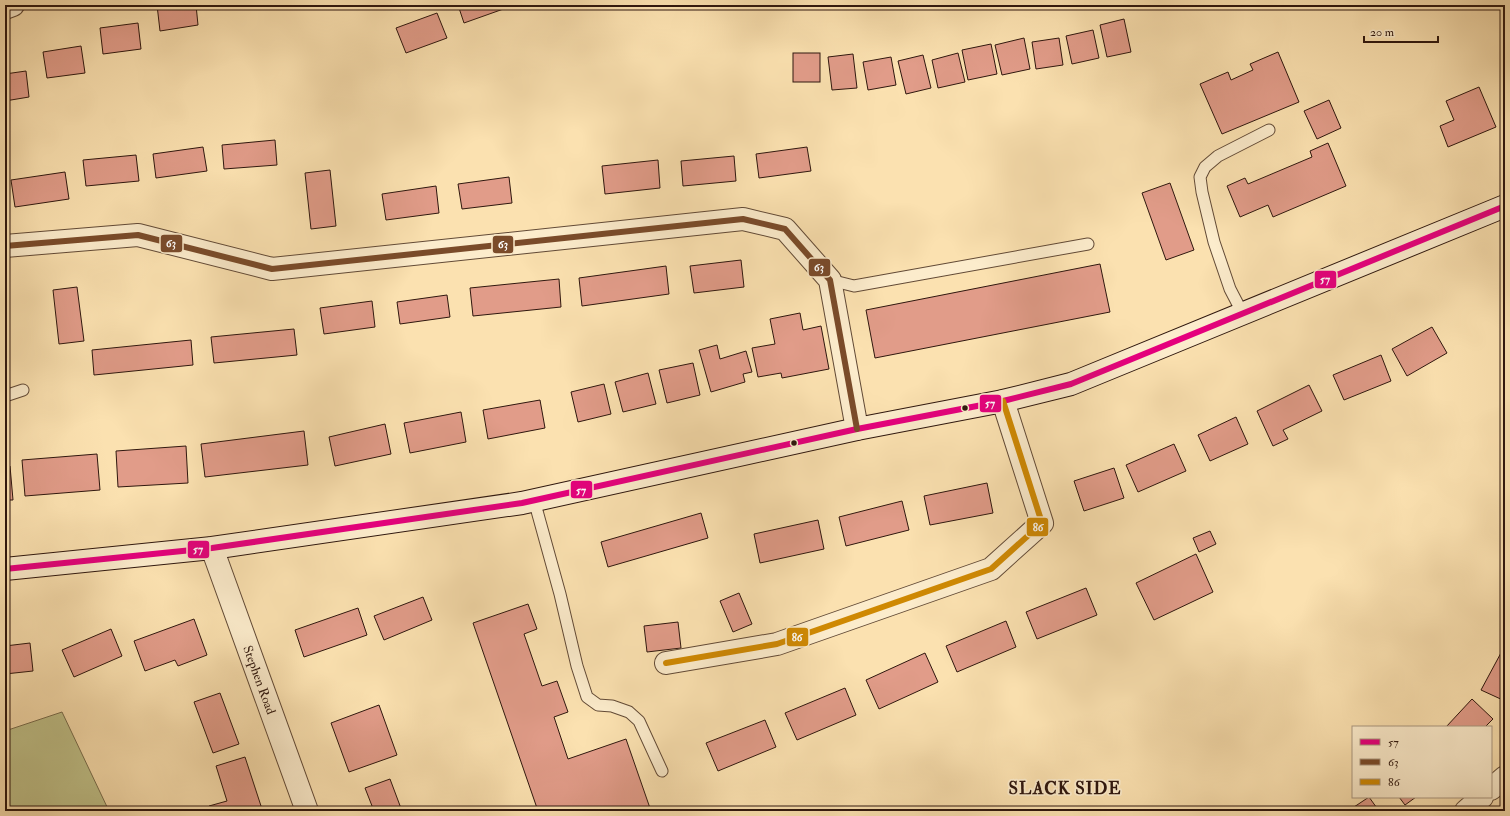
<svg xmlns="http://www.w3.org/2000/svg" width="1510" height="816" font-family="'IM FELL Double Pica',serif">
  <style>
    .green { fill: #c0c28a; stroke: #786c4c }
    .building { fill: #e19c89; stroke: #2f170e }
    .lines { fill: none; stroke-linecap: round; stroke-linejoin: round }
    .service-casing { stroke: #624a36; stroke-width: 13 }
    .minor-casing { stroke: #624a36; stroke-width: 24 }
    .secondary-casing { stroke: #2f170e; stroke-width: 24 }
    .service { stroke: #fceccc; stroke-width: 11 }
    .minor { stroke: #fceccc; stroke-width: 22 }
    .secondary { stroke: #fceccc; stroke-width: 22 }
    .bus-1-casing { stroke: #fceccc; stroke-width: 9 }
    .bus-2-casing { stroke: #fceccc; stroke-width: 9 }
    .bus-3-casing { stroke: #fceccc; stroke-width: 9 }
    .bus-1 { stroke: #e5007d; stroke-width: 6 }
    .bus-2 { stroke: #7a4b2a; stroke-width: 6 }
    .bus-3 { stroke: #cf8903; stroke-width: 6 }
    .bus-dot { fill: #2f170e; stroke: #fceccc; stroke-width: 1.5 }
    .labels { text-anchor: middle; dominant-baseline: central; stroke-width: 3.5; stroke-linejoin: round; paint-order: stroke }
    .street-label { font-size: 13px; fill: #2f170e; stroke: #fceccc }
    .district-label { font-size: 17px; font-weight: bold; letter-spacing: 1px; fill: #2f170e; stroke: #fceccc }
    .line-badge { stroke: #fceccc; stroke-width: 1.5 }
    .badge-label { font-size: 11px; text-anchor: middle; font-weight: bold; fill: #fff }
  </style>
  <rect width="100%" height="100%" fill="#fbe1b0"/>
  <filter id="stains"><feTurbulence type="fractalNoise" baseFrequency=".005" numOctaves="4"/><feColorMatrix values="0 0 0 0 .2 0 0 0 0 .09 0 0 0 0 .02 0 0 0 .5 -.17"/></filter>
  <radialGradient id="worn" r=".72"><stop offset=".6" stop-color="#630" stop-opacity="0"/><stop offset="1" stop-color="#630" stop-opacity=".3"/></radialGradient>
  <polygon class="green" points="62,712 109,811 5,811 5,731"/>
  <g class="building">
    <polygon points="157,5 196,5 198,25 160,31"/>
    <polygon points="458,5 508,5 509,7 464,23"/>
    <polygon points="437,13 447,38 406,53 396,28"/>
    <polygon points="1124,19 1131,52 1107,57 1100,25"/>
    <polygon points="138,23 141,49 103,54 100,28"/>
    <polygon points="1093,30 1099,58 1072,64 1066,36"/>
    <polygon points="1024,38 1030,69 1002,75 995,45"/>
    <polygon points="1059,38 1063,65 1036,69 1032,42"/>
    <polygon points="991,44 997,74 968,80 962,50"/>
    <polygon points="81,46 85,73 47,78 43,52"/>
    <polygon points="1278,52 1299,102 1222,134 1200,84 1228,72 1231,80 1253,70 1250,64"/>
    <rect x="793" y="53" width="27" height="29"/>
    <polygon points="958,53 965,82 938,88 932,60"/>
    <polygon points="853,54 857,88 832,90 828,57"/>
    <polygon points="923,55 931,88 906,94 898,61"/>
    <polygon points="891,57 896,85 868,90 863,62"/>
    <polygon points="26,71 29,97 5,101 5,74"/>
    <polygon points="1479,87 1496,127 1448,147 1440,126 1454,120 1446,101"/>
    <polygon points="1329,100 1341,128 1317,139 1304,111"/>
    <polygon points="275,140 277,165 224,169 222,145"/>
    <polygon points="1328,143 1346,186 1273,217 1268,205 1240,217 1227,186 1245,178 1248,184 1312,157 1310,151"/>
    <polygon points="203,147 207,171 156,178 153,154"/>
    <polygon points="807,147 811,171 759,178 756,154"/>
    <polygon points="136,155 139,181 86,186 83,160"/>
    <polygon points="734,156 736,181 683,186 681,161"/>
    <polygon points="658,160 660,188 605,194 602,166"/>
    <polygon points="330,170 336,226 311,229 305,173"/>
    <polygon points="65,172 69,199 15,207 11,180"/>
    <polygon points="509,177 512,203 462,209 458,184"/>
    <polygon points="1170,183 1194,250 1166,260 1142,193"/>
    <polygon points="436,186 439,213 386,220 382,194"/>
    <polygon points="741,260 744,287 694,293 690,266"/>
    <polygon points="1100,264 1110,312 875,358 866,310"/>
    <polygon points="666,266 669,294 582,306 579,278"/>
    <polygon points="559,279 561,307 473,316 470,288"/>
    <polygon points="77,287 84,341 59,344 53,290"/>
    <polygon points="447,295 450,317 400,324 397,302"/>
    <polygon points="1505,299 1505,311 1501,300"/>
    <polygon points="372,301 375,327 324,334 320,308"/>
    <polygon points="800,313 803,330 821,326 829,369 782,378 781,373 758,377 752,348 775,344 770,319"/>
    <polygon points="1432,327 1447,353 1407,376 1392,349"/>
    <polygon points="294,329 297,355 214,363 211,337"/>
    <polygon points="191,340 193,365 94,375 92,350"/>
    <polygon points="717,345 720,359 746,351 752,372 743,374 745,382 711,392 699,350"/>
    <polygon points="1381,355 1391,381 1344,400 1333,375"/>
    <polygon points="693,363 700,395 667,403 659,370"/>
    <polygon points="648,373 656,404 623,412 615,382"/>
    <polygon points="604,384 611,414 578,422 571,392"/>
    <polygon points="1309,385 1322,411 1283,430 1288,439 1273,446 1257,411"/>
    <polygon points="540,400 545,428 488,439 483,410"/>
    <polygon points="461,412 466,442 410,453 404,423"/>
    <polygon points="1236,417 1248,444 1210,461 1198,435"/>
    <polygon points="385,424 391,454 335,466 329,437"/>
    <polygon points="304,431 308,465 205,477 201,444"/>
    <polygon points="1174,444 1186,471 1138,492 1126,465"/>
    <polygon points="186,446 188,483 118,487 116,451"/>
    <polygon points="97,454 100,490 25,496 22,460"/>
    <polygon points="5,466 10,466 13,500 5,500"/>
    <polygon points="1114,468 1124,498 1084,511 1074,481"/>
    <polygon points="987,483 993,513 930,525 924,496"/>
    <polygon points="902,501 909,530 846,546 839,517"/>
    <polygon points="701,513 708,538 608,567 601,542"/>
    <polygon points="818,520 824,549 760,563 754,534"/>
    <polygon points="1210,531 1216,544 1199,552 1193,538"/>
    <polygon points="1196,554 1213,592 1154,620 1136,583"/>
    <polygon points="1086,588 1097,615 1037,639 1026,612"/>
    <polygon points="739,593 752,624 733,632 720,601"/>
    <polygon points="423,597 432,620 384,640 374,616"/>
    <polygon points="528,604 537,629 524,634 542,686 557,681 568,712 554,717 568,759 626,739 651,811 538,811 473,623"/>
    <polygon points="358,608 367,635 304,657 295,630"/>
    <polygon points="194,619 207,655 178,666 175,660 145,671 134,641"/>
    <polygon points="1006,621 1016,647 957,672 946,646"/>
    <polygon points="678,622 681,648 647,652 644,626"/>
    <polygon points="111,629 122,656 74,677 62,650"/>
    <polygon points="30,643 33,671 5,674 5,646"/>
    <polygon points="1502,651 1505,652 1505,701 1481,690"/>
    <polygon points="925,653 938,682 879,709 866,680"/>
    <polygon points="845,688 856,715 797,740 785,713"/>
    <polygon points="220,693 239,744 213,753 194,702"/>
    <polygon points="1472,699 1493,719 1485,727 1446,727"/>
    <polygon points="379,705 397,755 349,772 331,723"/>
    <polygon points="765,720 776,747 718,771 706,743"/>
    <polygon points="245,757 262,809 257,811 211,811 209,806 227,801 216,766"/>
    <polygon points="390,779 402,811 374,811 365,788"/>
    <polygon points="1369,797 1379,811 1348,811"/>
    <polygon points="1399,797 1416,797 1405,805"/>
  </g>
  <g class="lines">
    <defs>
      <g id="service">
        <polyline points="830,280 854,286 1088,244"/>
        <polyline points="1243,314 1230,289 1214,242 1202,192 1200,177 1205,167 1218,156 1269,130"/>
        <polyline points="5,396 23,390"/>
        <polyline points="534,500 560,594 577,666 587,697 598,705 612,706 629,712 639,721 662,771"/>
      </g>
      <g id="minor">
        <polyline points="5,8 13,5"/>
        <polyline points="5,246 138,235 272,269 743,219 785,229 830,280 857,429"/>
        <polyline points="212,548 307,811"/>
        <polyline points="666,663 777,644 991,569 1042,523 1003,401"/>
        <polyline points="1491,789 1505,777"/>
        <polyline points="1466,811 1482,797"/>
      </g>
      <polyline id="secondary" points="5,569 212,548 522,503 857,429 1003,401 1071,384 1505,206"/>
    </defs>
    <use href="#service" class="service-casing"/>
    <use href="#minor" class="minor-casing"/>
    <use href="#secondary" class="secondary-casing"/>
    <use href="#service" class="service"/>
    <use href="#minor" class="minor"/>
    <use href="#secondary" class="secondary"/>
    <defs>
      <polyline id="bus-1" points="5,569 212,548 522,503 857,429 1003,401 1071,384 1505,206"/>
      <polyline id="bus-2" points="5,246 138,235 272,269 743,219 785,229 830,280 857,429"/>
      <polyline id="bus-3" points="666,663 777,644 991,569 1042,523 1003,401"/>
    </defs>
    <use href="#bus-1" class="bus-1-casing"/>
    <use href="#bus-2" class="bus-2-casing"/>
    <use href="#bus-3" class="bus-3-casing"/>
    <use href="#bus-1" class="bus-1"/>
    <use href="#bus-2" class="bus-2"/>
    <use href="#bus-3" class="bus-3"/>
  </g>
  <g class="bus-dot">
    <circle cx="965" cy="408" r="3.5"/>
    <circle cx="794" cy="443" r="3.5"/>
  </g>
  <g class="labels">
    <g class="street-label">
      <text transform="translate(259 680) rotate(70)">Stephen Road</text>
    </g>
    <g class="district-label">
      <text x="1065" y="788">SLACK SIDE</text>
    </g>
  </g>
  <g class="line-badge">
    <rect x="160" y="234" width="23" height="19" rx="4" fill="#7a4b2a"/>
    <rect x="492" y="235" width="22" height="19" rx="4" fill="#7a4b2a"/>
    <rect x="808" y="258" width="23" height="19" rx="4" fill="#7a4b2a"/>
    <rect x="1314" y="270" width="23" height="19" rx="4" fill="#e5007d"/>
    <rect x="979" y="394" width="23" height="19" rx="4" fill="#e5007d"/>
    <rect x="570" y="480" width="23" height="19" rx="4" fill="#e5007d"/>
    <rect x="1026" y="517" width="23" height="20" rx="4" fill="#cf8903"/>
    <rect x="187" y="540" width="23" height="19" rx="4" fill="#e5007d"/>
    <rect x="786" y="627" width="23" height="20" rx="4" fill="#cf8903"/>
  </g>
  <g class="badge-label">
    <text x="171" y="247">63</text>
    <text x="503" y="248">63</text>
    <text x="819" y="271">63</text>
    <text x="1325" y="283">57</text>
    <text x="990" y="407">57</text>
    <text x="581" y="494">57</text>
    <text x="1038" y="531">86</text>
    <text x="198" y="553">57</text>
    <text x="797" y="641">86</text>
  </g>
  <rect width="1510" height="816" fill="none" stroke="#fbe1b0" stroke-width="20"/>
  <rect x="6" y="6" width="1498" height="804" fill="none" stroke="#2f170e" stroke-width="2"/>
  <rect x="10" y="10" width="1490" height="796" fill="none" stroke="#2f170e"/>
  <rect x="1352" y="726" width="140" height="72" fill="#fceccc" stroke="#aa9780"/>
  <rect x="1360" y="739" width="20" height="6" fill="#e5007d" stroke="#aa9780"/>
  <text x="1388" y="746" font-size="12" fill="#2f170e">57</text>
  <rect x="1360" y="759" width="20" height="6" fill="#7a4b2a" stroke="#aa9780"/>
  <text x="1388" y="766" font-size="12" fill="#2f170e">63</text>
  <rect x="1360" y="779" width="20" height="6" fill="#cf8903" stroke="#aa9780"/>
  <text x="1388" y="786" font-size="12" fill="#2f170e">86</text>
  <path d="M1364 36v6h74v-6" fill="none" stroke="#2f170e" stroke-width="2"/>
  <text x="1370" y="36" font-size="12" fill="#2f170e" stroke="#fceccc" stroke-width="3" paint-order="stroke">20 m</text>
  <rect width="100%" height="100%" filter="url(#stains)"/>
  <rect width="100%" height="100%" fill="url(#worn)"/>
</svg>
